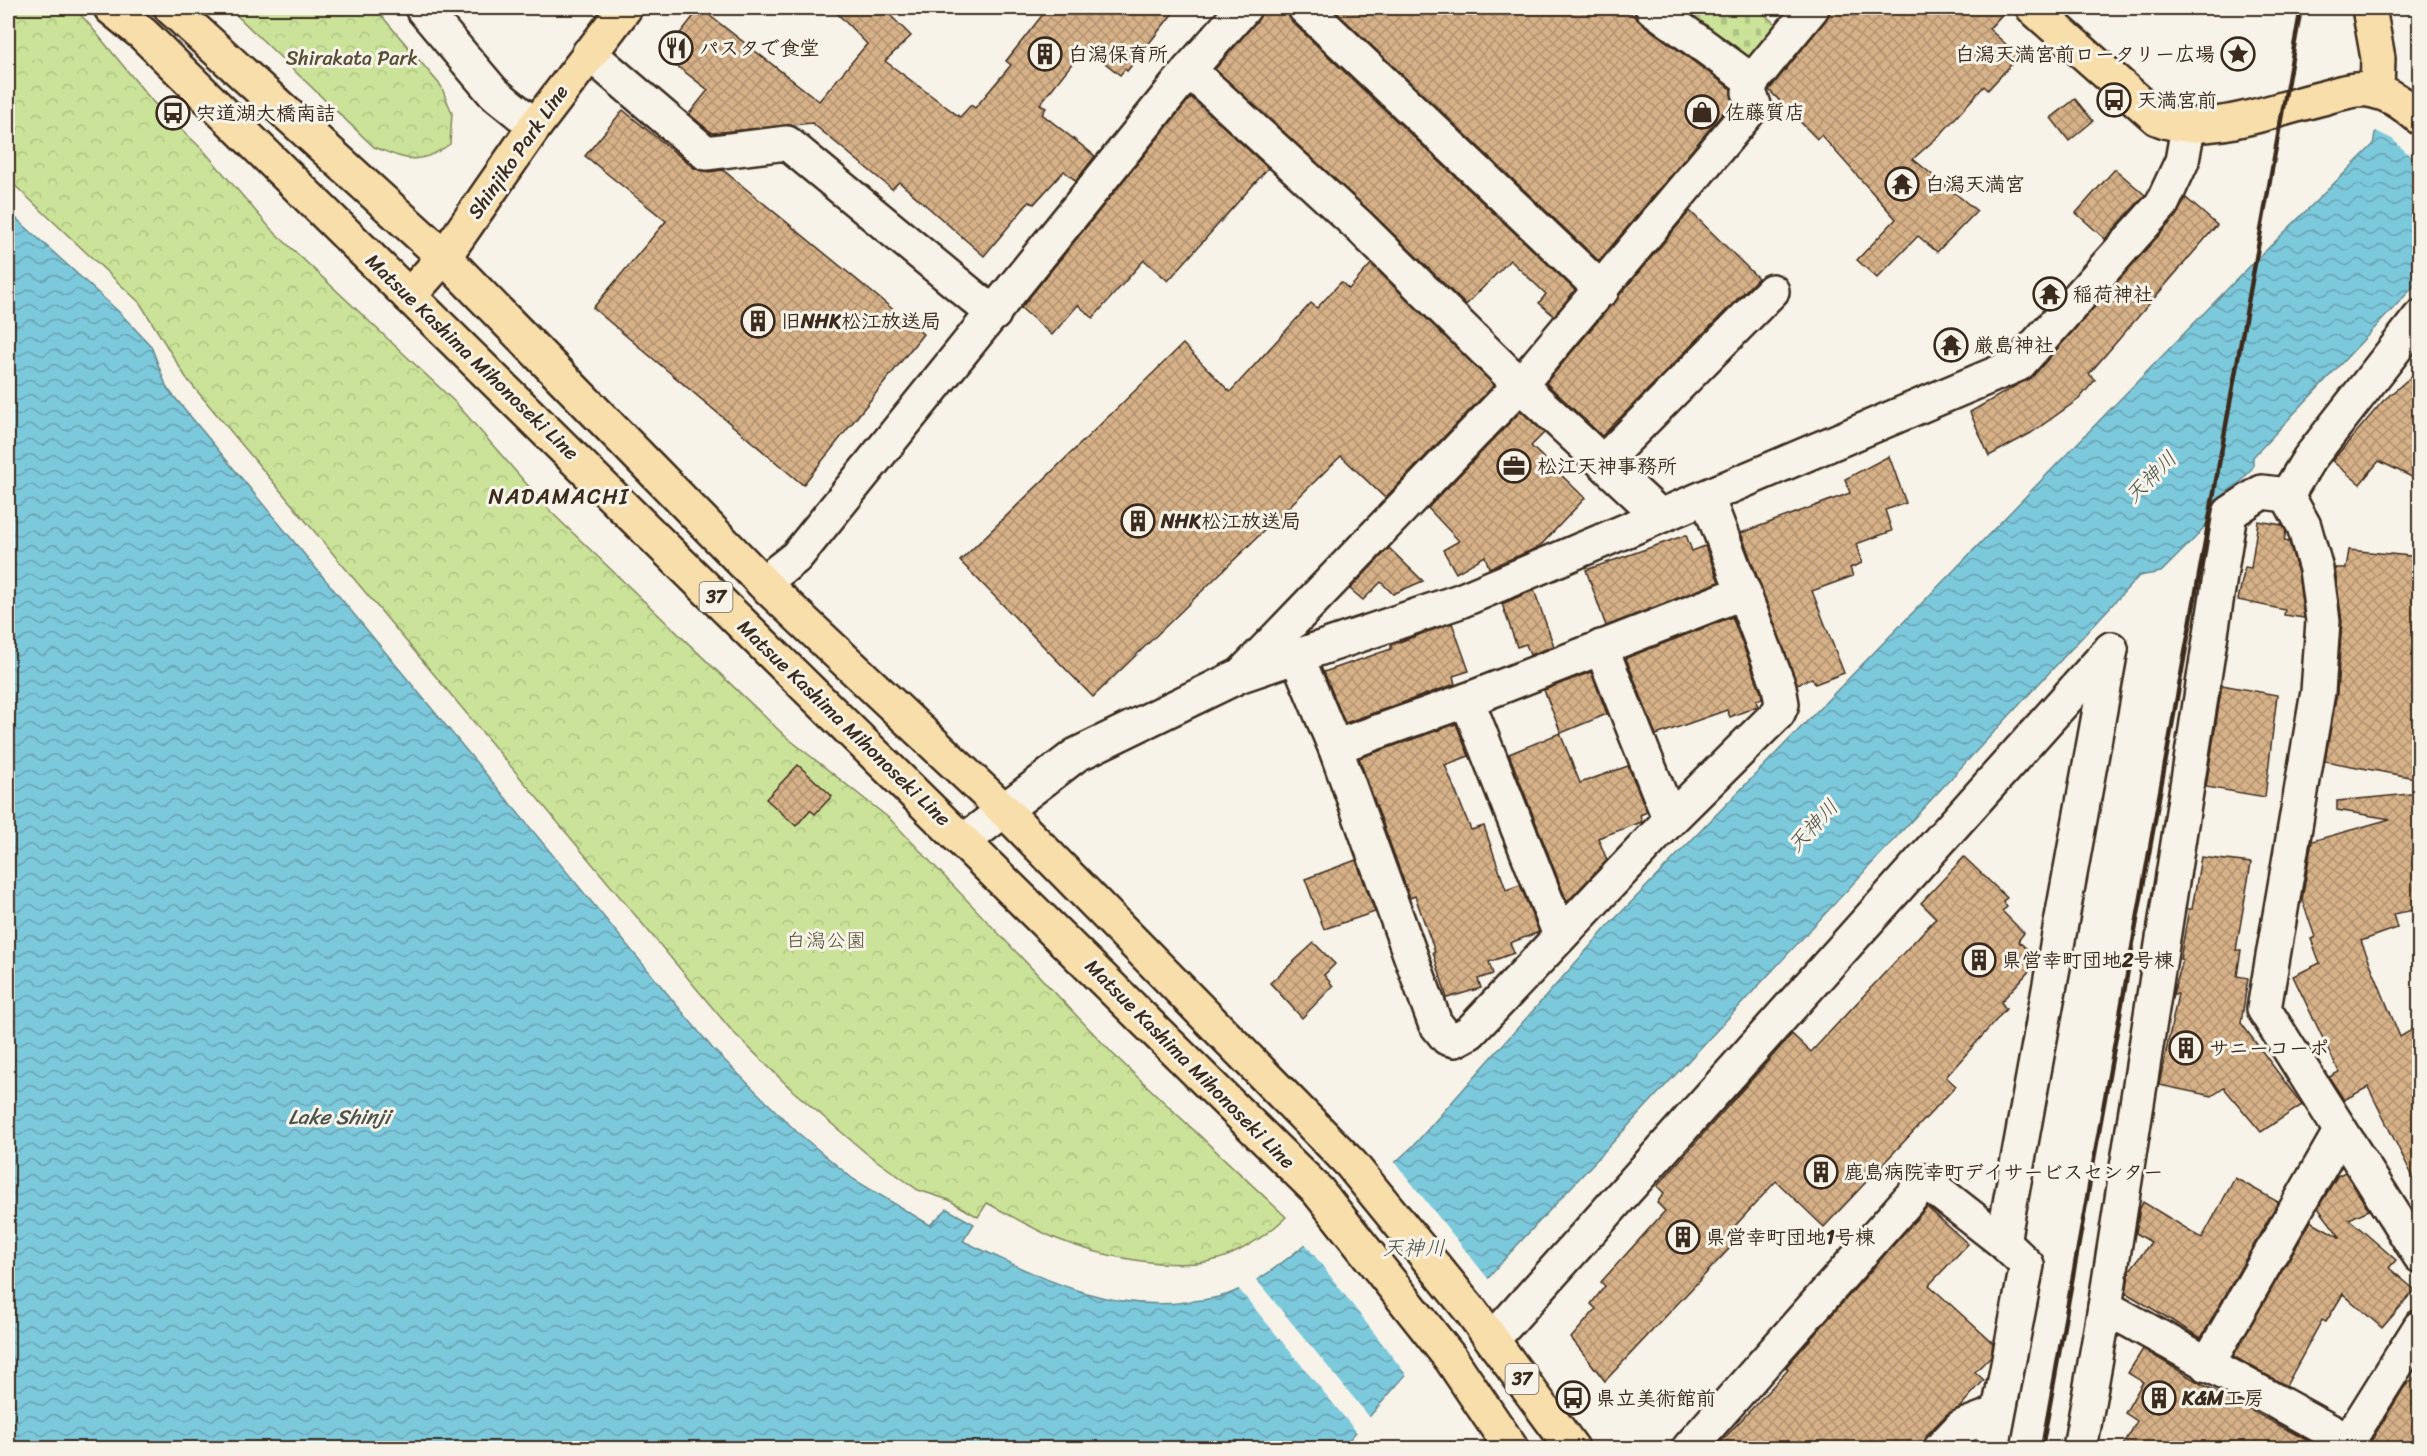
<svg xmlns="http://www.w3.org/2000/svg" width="2427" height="1456" font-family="Sriracha,'Klee One',sans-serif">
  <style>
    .forest { fill: url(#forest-crowns); stroke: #82865c; stroke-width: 1.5 }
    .cemetery { fill: url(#cemetery-stones); stroke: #82865c; stroke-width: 1.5 }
    .water { fill: url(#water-waves); stroke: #638990; stroke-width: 1.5 }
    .pier { fill: #f7f3e8 }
    .building { fill: url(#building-cross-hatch); stroke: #3b2a1e; stroke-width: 1.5 }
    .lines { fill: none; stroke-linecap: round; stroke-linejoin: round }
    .minor-casing { stroke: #3b2a1e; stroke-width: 38 }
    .major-casing { stroke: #3b2a1e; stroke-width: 38 }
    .minor { stroke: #f7f3e8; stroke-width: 33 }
    .major { stroke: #f8deab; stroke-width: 33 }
    .rail { stroke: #3b2a1e; stroke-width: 4.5 }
    .labels { text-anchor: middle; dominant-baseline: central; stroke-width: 6; stroke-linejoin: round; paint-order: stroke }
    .shield { fill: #f7f3e8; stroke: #73665b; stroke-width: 1.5 }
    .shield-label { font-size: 18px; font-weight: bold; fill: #3b2a1e }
    .poi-label { font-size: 20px; font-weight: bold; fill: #3b2a1e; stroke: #f7f3e8; text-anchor: start }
    .park-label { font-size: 20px; fill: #584f37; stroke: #f7f3e8 }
    .street-label { font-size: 20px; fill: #3b2a1e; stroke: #f7f3e8 }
    .water-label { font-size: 21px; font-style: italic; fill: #4c524e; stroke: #f7f3e8 }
    .quarter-label { font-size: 22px; letter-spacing: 1.5px; fill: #3b2a1e; stroke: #f7f3e8 }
  </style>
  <defs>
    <pattern id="forest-crowns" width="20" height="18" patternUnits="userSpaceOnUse" patternTransform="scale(1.5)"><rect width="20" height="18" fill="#cae399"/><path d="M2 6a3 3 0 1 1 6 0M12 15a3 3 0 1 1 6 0" fill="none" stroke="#aec383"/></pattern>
    <pattern id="cemetery-stones" width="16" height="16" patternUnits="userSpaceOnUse" patternTransform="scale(1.5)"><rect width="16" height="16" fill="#cae399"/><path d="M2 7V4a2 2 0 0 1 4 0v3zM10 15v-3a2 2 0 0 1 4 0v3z" fill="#aec383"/></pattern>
    <pattern id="water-waves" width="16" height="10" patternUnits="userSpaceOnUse" patternTransform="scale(1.5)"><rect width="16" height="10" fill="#7dc9dc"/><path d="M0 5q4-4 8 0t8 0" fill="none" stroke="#68a3b2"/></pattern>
    <pattern id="building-cross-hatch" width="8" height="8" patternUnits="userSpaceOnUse" patternTransform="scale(1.5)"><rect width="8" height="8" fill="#d7b289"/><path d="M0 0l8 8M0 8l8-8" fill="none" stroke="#b0916f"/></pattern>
  </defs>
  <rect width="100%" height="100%" fill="#f7f3e8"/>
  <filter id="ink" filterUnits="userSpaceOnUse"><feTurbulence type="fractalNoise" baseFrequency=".0167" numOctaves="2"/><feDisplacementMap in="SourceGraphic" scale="12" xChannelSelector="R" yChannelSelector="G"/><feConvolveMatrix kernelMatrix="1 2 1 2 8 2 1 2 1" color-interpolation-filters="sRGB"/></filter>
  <g filter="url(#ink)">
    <g class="forest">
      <path d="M 8,8 L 72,8 L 83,17 L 153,102 L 204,151 L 271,229 L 456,403 L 552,513 L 785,736 L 890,819 L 1113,1054 L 1286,1217 C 1270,1233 1237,1255 1215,1260 C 1170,1271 1099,1256 1057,1239 C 1033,1229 1010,1215 987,1203 L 978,1217 L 949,1200 L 918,1190 L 866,1153 L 793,1091 L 732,1031 L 187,379 L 140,303 L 8,179 Z"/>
      <path d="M 229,8 L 375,8 L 441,86 L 452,113 L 450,144 C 419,166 407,160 374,147 Z"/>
    </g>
    <polygon class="cemetery" points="1679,8 1757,8 1781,29 1749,60"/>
    <g class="water">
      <polygon points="2419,87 2419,281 2253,457 2253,467 2195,538 2161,572 2139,576 1508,1255 1411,1369 1312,1239 1413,1146 1608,926 2241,275 2373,145 2375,133"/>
      <path d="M 8,211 L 119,312 L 151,346 L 167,388 L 713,1049 L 797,1132 L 853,1179 L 930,1225 L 947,1209 L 974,1224 L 963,1241 C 1037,1275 1103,1313 1187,1302 C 1203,1300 1222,1298 1236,1291 C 1264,1279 1288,1258 1311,1240 L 1410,1370 L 1342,1448 L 8,1448 Z"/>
    </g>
    <g class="pier">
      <polygon points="2420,84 2419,164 2392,139 2374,130"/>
      <polygon points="1393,1160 1490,1281 1408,1377 1304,1242"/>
      <polygon points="1254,1277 1372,1420 1359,1435 1237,1287"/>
    </g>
    <g class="building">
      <polygon points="700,8 819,101 867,44 832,8 883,8 911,36 885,61 960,117 971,105 975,108 1011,65 1006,61 1048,8 1177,8 1127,71 1125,69 1120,75 1085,47 1040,104 1046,108 1042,114 1095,156 1076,181 1064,171 1034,204 1029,202 984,256 899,182 892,189 812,123 712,133 689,114 708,90 663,55"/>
      <polygon points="1263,8 1287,8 1292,22 1575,290 1554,316 1539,303 1546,294 1510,260 1466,305 1372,213 1215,69 1258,20"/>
      <polygon points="1332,8 1625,8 1641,23 1731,89 1733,101 1599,261"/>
      <polygon points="1830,8 2008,8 1989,29 2019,56 1988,90 1984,86 1941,134 1913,159 1977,211 1937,252 1918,236 1877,278 1857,260 1896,219 1821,135 1817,139 1769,90 1826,20"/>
      <polygon points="1191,97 1268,168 1168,281 1144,260 1093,318 1078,305 1052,335 1021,308"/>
      <polygon points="2075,99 2093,121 2069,141 2051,118"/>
      <polygon points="623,110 694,168 708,172 723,170 923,334 803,485 593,308 666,221 585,156"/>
      <polygon points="2115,169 2145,195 2105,239 2076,213"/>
      <polygon points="2186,198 2217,225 2089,374 2095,380 2079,399 2031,433 1989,456 1970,412 2033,376 2176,216"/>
      <polygon points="1690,211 1758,278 1602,436 1546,383"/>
      <polygon points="1371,264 1494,385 1385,498 1341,456 1093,697 960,561 1183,344 1230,392 1311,303 1317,308 1341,282 1349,289"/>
      <polygon points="2420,369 2420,481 2379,461 2360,484 2332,461 2383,401"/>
      <polygon points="1521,411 1544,433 1531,446 1585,498 1539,547 1489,568 1485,556 1456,573 1443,550 1459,541 1428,508"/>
      <polygon points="1889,456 1906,503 1885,510 1892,531 1856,544 1862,563 1850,568 1853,576 1812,591 1844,673 1815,684 1812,678 1797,684 1741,533 1850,493 1845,479"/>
      <polygon points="2258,521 2282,525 2286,531 2284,541 2289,542 2298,573 2304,618 2284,615 2285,610 2238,600 2245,567 2251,568"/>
      <polygon points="1686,535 1692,551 1705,546 1719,582 1606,626 1586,570"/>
      <polygon points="1389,548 1423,581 1393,594 1381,582 1363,600 1350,589"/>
      <polygon points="2349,550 2420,557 2420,779 2325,761 2337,693 2342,622 2335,568 2346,568"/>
      <polygon points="1534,590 1554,646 1530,655 1526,644 1517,647 1502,604"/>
      <polygon points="1732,617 1761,692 1762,699 1756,701 1758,706 1730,717 1727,710 1656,735 1626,658"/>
      <polygon points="1452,623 1469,671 1453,676 1455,684 1345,723 1324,672 1391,649 1391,645"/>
      <polygon points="1591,672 1607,714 1561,733 1544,690"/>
      <polygon points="2222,685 2277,695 2265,797 2206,787"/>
      <polygon points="1456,724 1469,756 1445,765 1471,830 1484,826 1506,890 1520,885 1539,932 1510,943 1514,953 1489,962 1493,974 1478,979 1481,988 1447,998 1433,952 1435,952 1415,896 1410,898 1359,758"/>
      <polygon points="1560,733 1580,783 1628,766 1647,812 1640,815 1642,822 1598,838 1607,860 1567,902 1509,754"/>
      <polygon points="798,765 832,796 815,814 810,810 796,826 766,799"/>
      <polygon points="2420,793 2420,909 2393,914 2397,928 2361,941 2400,1037 2420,1025 2420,1191 2368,1087 2344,1100 2329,1077 2339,1072 2293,976 2320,963 2311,939 2315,937 2302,900 2312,841 2390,819 2337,810 2337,801"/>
      <polygon points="1964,857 2007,898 2003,901 2007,907 2002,911 2024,933 2018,941 2036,957 2029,963 2033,967 2001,1002 2006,1009 1946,1077 1956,1086 1824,1227 1776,1181 1734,1227 1743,1234 1605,1381 1571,1338 1596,1309 1591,1304 1605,1286 1601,1282 1665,1211 1657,1203 1664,1193 1657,1186 1792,1034 1811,1052 1936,918 1921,903"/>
      <polygon points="2201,857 2251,863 2236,950 2241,950 2237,976 2248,978 2241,1023 2302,1105 2261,1132 2224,1088 2212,1096 2159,1085 2178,994 2173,994 2183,960 2180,959 2189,909 2192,909"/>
      <polygon points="1356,860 1375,912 1324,929 1305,879"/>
      <polygon points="1314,943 1335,964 1324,975 1333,986 1302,1018 1270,983"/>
      <polygon points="2345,1172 2369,1210 2349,1219 2396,1260 2389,1268 2415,1290 2382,1328 2343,1294 2326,1322 2322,1320 2286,1386 2233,1356 2311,1221 2341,1238 2318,1208 2337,1176"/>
      <polygon points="2235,1178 2278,1202 2201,1338 2126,1293 2130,1270 2151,1242 2136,1233 2140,1208 2143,1202 2202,1238"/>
      <polygon points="1927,1207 1968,1244 1929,1285 1993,1343 1991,1356 1975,1372 1984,1380 1959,1408 1947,1414 1927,1435 1923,1449 1714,1449 1788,1370 1786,1367"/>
      <polygon points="2143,1349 2198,1382 2323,1449 2121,1449 2137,1421 2125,1413 2143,1382 2128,1373"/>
      <polygon points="2420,1374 2420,1449 2366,1449 2405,1386"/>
    </g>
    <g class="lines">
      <defs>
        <g id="minor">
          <polyline points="422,8 493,92 535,126"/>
          <polyline points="1305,8 1602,290"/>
          <polyline points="1652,8 1752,81"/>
          <polyline points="589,53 706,153 787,143 994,314"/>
          <polyline points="1189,70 1359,226 1520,385 1659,515"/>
          <polyline points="1604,461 1772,291"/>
          <polyline points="2287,495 2304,526 2316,569 2323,621 2318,692 2264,1009 2420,1256"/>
          <polyline points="763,583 796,557 1189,70 1244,8"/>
          <polyline points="1601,647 1670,820"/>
          <polyline points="1297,657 1335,747 1435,1023 1447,1038 1455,1040 1470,1032 1670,820 1778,713 1782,704 1779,687 1707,497"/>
          <polyline points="1244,672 1520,385 1754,105 1749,92 1752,81 1812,8"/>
          <polyline points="1467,700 1560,935"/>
          <polyline points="1335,747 1467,700 1744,592"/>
          <polyline points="964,841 1076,755 1241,675 1460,601 2019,364 2162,204 2182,161 2188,127"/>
          <polyline points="2003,1242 2111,649"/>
          <polyline points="2105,1307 2348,1441"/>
          <polyline points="1493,1339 2111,649"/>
          <polyline points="2207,1365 2340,1132"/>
          <polyline points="1689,1448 1925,1181 2003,1242 2027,1265 1992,1448"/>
          <polyline points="1941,1448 1961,1427 1998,1413"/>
          <polyline points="2080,1448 2105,1307 2230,513 2262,492 2287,495 2309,459 2420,317"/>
          <polyline points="2344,1448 2420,1327"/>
        </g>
        <g id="major">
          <polyline points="111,8 143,34 1318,1191 1451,1359 1511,1448"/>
          <polyline points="171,8 444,257 763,583 1003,809 1351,1164 1471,1311 1572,1448"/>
          <path d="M 2033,8 L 2157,118 C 2203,139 2275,109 2323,98 C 2337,94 2353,88 2368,90 C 2388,92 2405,105 2420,118"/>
          <polyline points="2369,8 2378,58 2377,92"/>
          <polyline points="409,296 444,257 535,126 625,8"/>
        </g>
      </defs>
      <use href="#minor" class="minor-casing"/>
      <use href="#major" class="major-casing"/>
      <use href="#minor" class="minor"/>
      <use href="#major" class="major"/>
      <polyline class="rail" points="2042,1448 2301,8"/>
    </g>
  </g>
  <defs>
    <symbol id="restaurant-ring" viewBox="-11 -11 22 22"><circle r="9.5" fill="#f7f3e8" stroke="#3b2a1e" stroke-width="1.5"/><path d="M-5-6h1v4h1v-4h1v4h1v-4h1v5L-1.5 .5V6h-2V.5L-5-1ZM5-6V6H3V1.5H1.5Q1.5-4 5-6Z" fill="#3b2a1e"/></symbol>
    <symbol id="building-ring" viewBox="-11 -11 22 22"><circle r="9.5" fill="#f7f3e8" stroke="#3b2a1e" stroke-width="1.5"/><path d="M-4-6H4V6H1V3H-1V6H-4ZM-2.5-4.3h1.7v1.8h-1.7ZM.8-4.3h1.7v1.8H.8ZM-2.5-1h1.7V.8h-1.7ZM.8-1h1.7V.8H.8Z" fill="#3b2a1e"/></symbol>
    <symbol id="sight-ring" viewBox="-11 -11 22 22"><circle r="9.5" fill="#f7f3e8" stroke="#3b2a1e" stroke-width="1.5"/><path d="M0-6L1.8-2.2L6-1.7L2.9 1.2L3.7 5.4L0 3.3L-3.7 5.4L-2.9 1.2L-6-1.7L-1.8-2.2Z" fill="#3b2a1e"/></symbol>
    <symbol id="bus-ring" viewBox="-11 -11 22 22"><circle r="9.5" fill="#f7f3e8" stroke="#3b2a1e" stroke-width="1.5"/><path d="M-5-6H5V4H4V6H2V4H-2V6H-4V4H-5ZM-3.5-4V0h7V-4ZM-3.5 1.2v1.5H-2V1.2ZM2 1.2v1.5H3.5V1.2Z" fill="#3b2a1e"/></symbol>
    <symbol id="shop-ring" viewBox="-11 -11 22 22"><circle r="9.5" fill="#f7f3e8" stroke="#3b2a1e" stroke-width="1.5"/><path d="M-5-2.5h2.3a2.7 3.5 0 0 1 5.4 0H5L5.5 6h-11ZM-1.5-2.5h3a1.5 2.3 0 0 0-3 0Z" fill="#3b2a1e"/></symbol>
    <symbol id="temple-ring" viewBox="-11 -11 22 22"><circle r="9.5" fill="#f7f3e8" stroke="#3b2a1e" stroke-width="1.5"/><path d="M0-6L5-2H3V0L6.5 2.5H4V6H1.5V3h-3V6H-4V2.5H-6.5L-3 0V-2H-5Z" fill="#3b2a1e"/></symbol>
    <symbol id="office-ring" viewBox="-11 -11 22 22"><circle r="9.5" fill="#f7f3e8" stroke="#3b2a1e" stroke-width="1.5"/><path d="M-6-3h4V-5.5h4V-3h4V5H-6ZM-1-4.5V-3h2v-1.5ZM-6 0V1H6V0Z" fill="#3b2a1e"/></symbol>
  </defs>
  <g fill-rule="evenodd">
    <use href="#restaurant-ring" x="657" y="29" width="38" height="38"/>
    <use href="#building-ring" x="1026" y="35" width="38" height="38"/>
    <use href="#sight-ring" x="2219" y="35" width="38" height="38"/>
    <use href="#bus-ring" x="2095" y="81" width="38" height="38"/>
    <use href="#shop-ring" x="1683" y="93" width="38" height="38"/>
    <use href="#bus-ring" x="154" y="94" width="38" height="38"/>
    <use href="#temple-ring" x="1883" y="165" width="38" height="38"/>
    <use href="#temple-ring" x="2031" y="275" width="38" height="38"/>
    <use href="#building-ring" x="739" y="302" width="38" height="38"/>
    <use href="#temple-ring" x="1932" y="326" width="38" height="38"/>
    <use href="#office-ring" x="1495" y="447" width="38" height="38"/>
    <use href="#building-ring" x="1119" y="502" width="38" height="38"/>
    <use href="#building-ring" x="1960" y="941" width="38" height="38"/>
    <use href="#building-ring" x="2167" y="1029" width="38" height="38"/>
    <use href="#building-ring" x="1802" y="1153" width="38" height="38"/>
    <use href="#building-ring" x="1664" y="1218" width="38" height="38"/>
    <use href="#bus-ring" x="1554" y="1379" width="38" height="38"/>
    <use href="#building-ring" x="2140" y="1379" width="38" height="38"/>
  </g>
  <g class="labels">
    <g class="shield">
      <rect x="699.5" y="582" width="33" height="30" rx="4.5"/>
      <rect x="1505.5" y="1364" width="33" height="30" rx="4.5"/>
    </g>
    <g class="shield-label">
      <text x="716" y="597">37</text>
      <text x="1522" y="1379">37</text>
    </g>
    <g class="poi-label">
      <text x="699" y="48">パスタで食堂</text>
      <text x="1068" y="54">白潟保育所</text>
      <text x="2215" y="54" text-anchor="end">白潟天満宮前ロータリー広場</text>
      <text x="2137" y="100">天満宮前</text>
      <text x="1725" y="112">佐藤質店</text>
      <text x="196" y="113">宍道湖大橋南詰</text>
      <text x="1925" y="184">白潟天満宮</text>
      <text x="2073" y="294">稲荷神社</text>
      <text x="781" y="321">旧NHK松江放送局</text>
      <text x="1974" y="345">厳島神社</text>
      <text x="1537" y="466">松江天神事務所</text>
      <text x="1161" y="521">NHK松江放送局</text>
      <text x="2002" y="960">県営幸町団地2号棟</text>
      <text x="2209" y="1048">サニーコーポ</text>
      <text x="1844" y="1172">鹿島病院幸町デイサービスセンター</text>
      <text x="1706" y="1237">県営幸町団地1号棟</text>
      <text x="1596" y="1398">県立美術館前</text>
      <text x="2182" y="1398">K&amp;M工房</text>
    </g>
    <g class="park-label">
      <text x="352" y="58">Shirakata Park</text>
      <text x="826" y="940">白潟公園</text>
    </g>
    <g class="street-label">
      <text transform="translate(518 152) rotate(-55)">Shinjiko Park Line</text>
      <text transform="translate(472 357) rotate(44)">Matsue Kashima Mihonoseki Line</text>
      <text transform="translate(844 723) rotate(44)">Matsue Kashima Mihonoseki Line</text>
      <text transform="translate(1190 1064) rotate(45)">Matsue Kashima Mihonoseki Line</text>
    </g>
    <g class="water-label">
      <text transform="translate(2151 477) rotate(-45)">天神川</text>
      <text transform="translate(1813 826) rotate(-47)">天神川</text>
      <text x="339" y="1117">Lake Shinji</text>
      <text x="1414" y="1248">天神川</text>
    </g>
    <g class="quarter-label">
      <text x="559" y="496">NADAMACHI</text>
    </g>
  </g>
  <rect width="2427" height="1456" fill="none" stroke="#f7f3e8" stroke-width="30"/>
  <rect x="15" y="15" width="2397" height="1426" fill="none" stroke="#3b2a1e" stroke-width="2" filter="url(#ink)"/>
</svg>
